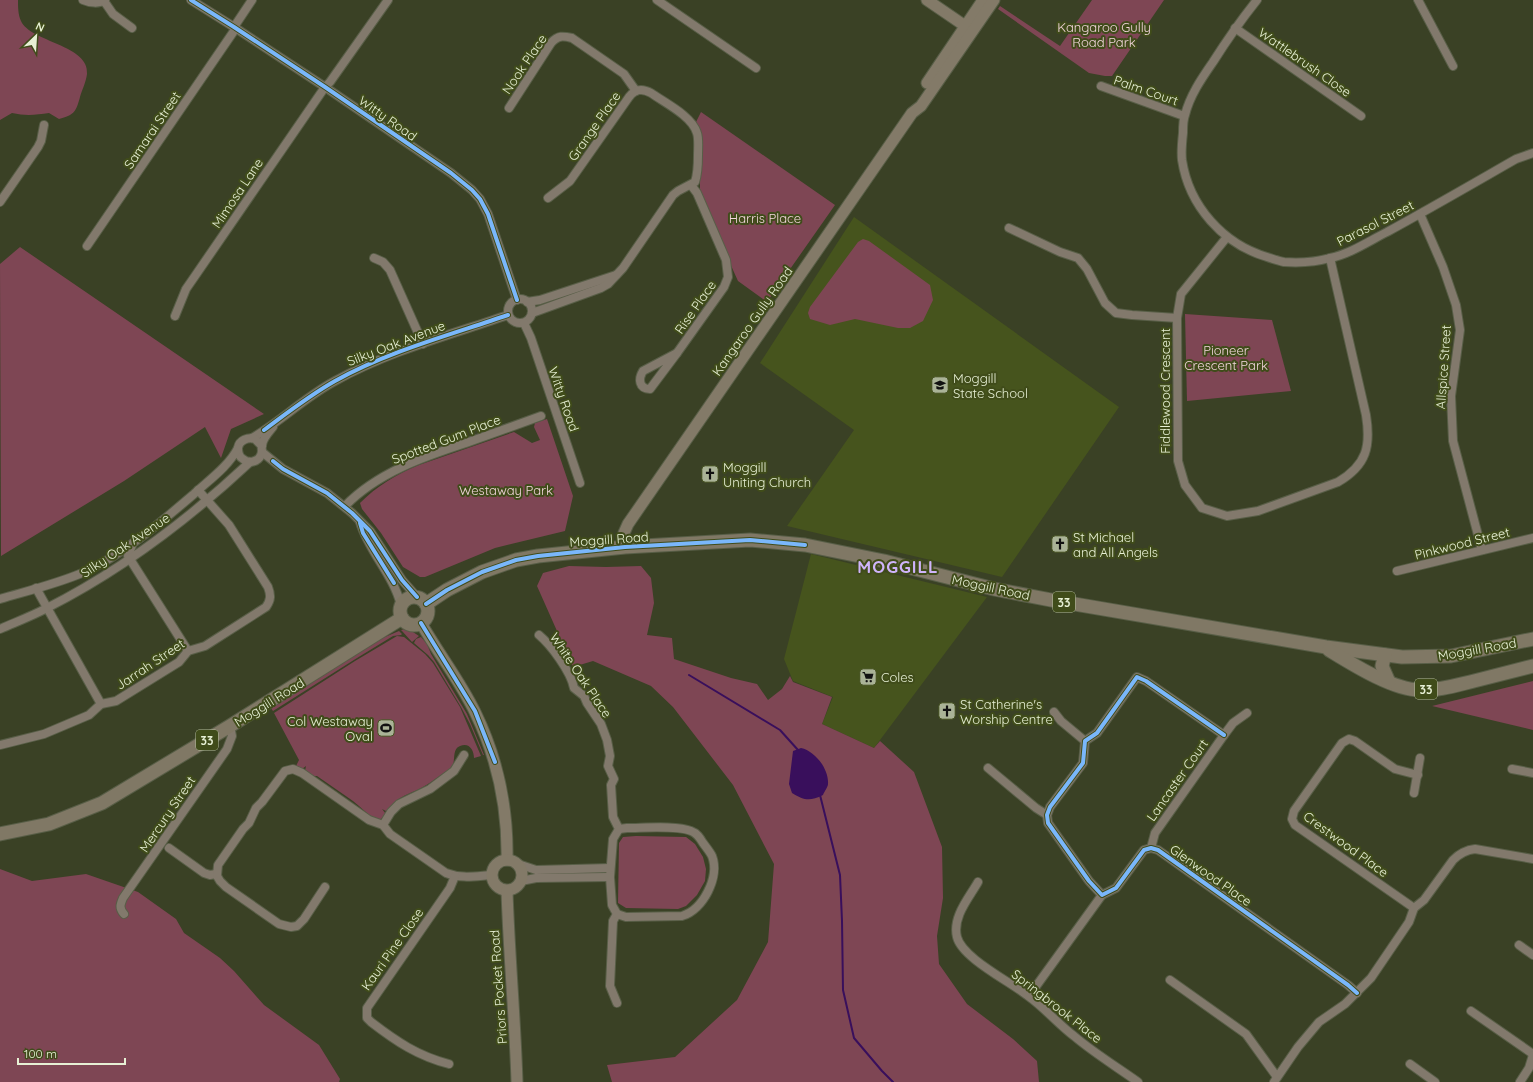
<svg xmlns="http://www.w3.org/2000/svg" width="1533" height="1082" font-family="Quicksand,sans-serif">
  <style>
    .built { fill: #46541d }
    .green { fill: #7e4654 }
    .water { fill: #390f5c }
    .lines { fill: none; stroke-linecap: round; stroke-linejoin: round }
    .stream { stroke: #390f5c; stroke-width: 2 }
    .street-casing { stroke: #585e47; stroke-width: 10 }
    .secondary-casing { stroke: #585e47; stroke-width: 13 }
    .primary-casing { stroke: #585e47; stroke-width: 15 }
    .street { stroke: #82796c; stroke-width: 8 }
    .secondary { stroke: #837a68; stroke-width: 11 }
    .primary { stroke: #807865; stroke-width: 13 }
    .cycleway-casing { stroke: #404c1a; stroke-width: 6 }
    .cycleway { stroke: #7ab7fb; stroke-width: 4 }
    .labels { text-anchor: middle; dominant-baseline: central; stroke-width: 4; stroke-linejoin: round; paint-order: stroke }
    .shield { fill: #404c1a; stroke: #b5bf9d; stroke-width: 1 }
    .shield-label { font-size: 12px; font-weight: bold; fill: #e7f0d5 }
    .park-label { font-size: 13px; fill: #f3d6dd; stroke: #404c1a }
    .street-label { font-size: 13px; fill: #e7f0d5; stroke: #404c1a }
    .poi-label { font-size: 13px; fill: #e7f0d5; stroke: #404c1a; text-anchor: start }
    .district-label { font-size: 17px; font-weight: bold; letter-spacing: 1px; fill: #cfb4fa; stroke: #404c1a }
  </style>
  <rect width="100%" height="100%" fill="#3a4125"/>
  <g class="built">
    <polygon points="854,217 1119,407 1002,577 787,526 854,430 760,363"/>
    <polygon points="811,554 987,597 874,748 822,724 833,697 793,681 784,659"/>
  </g>
  <g class="green">
    <path d="M 0,0 L 18,0 C 18,6 18,15 21,21 C 30,42 90,45 87,74 C 86,82 82,90 80,97 C 76,112 74,115 59,119 L 49,113 C 36,115 25,116 12,113 L 0,120 Z"/>
    <polygon points="1092,0 1164,0 1112,76 1105,76 1089,73 998,9 1000,6 1060,46"/>
    <polygon points="701,112 835,205 767,302 738,281 719,239 700,189 700,131 696,122"/>
    <polygon points="863,239 869,241 930,285 933,300 923,321 910,328 898,328 855,319 830,325 810,319 808,313 810,307 858,242"/>
    <polygon points="20,247 264,414 231,429 221,458 205,427 124,481 1,556 0,264"/>
    <polygon points="1185,314 1272,320 1291,391 1187,401"/>
    <path d="M 547,419 L 573,496 L 565,531 L 495,548 L 425,577 L 420,577 L 403,567 L 381,533 L 362,509 L 360,503 C 377,486 395,475 419,465 L 514,432 L 532,443 L 540,440 L 534,427 L 535,423 Z"/>
    <polygon points="569,566 606,567 641,566 651,578 654,603 647,635 672,638 674,659 731,678 757,684 768,700 782,689 790,676 793,682 832,697 822,724 874,748 880,741 914,772 942,847 943,898 937,936 939,964 967,1004 1013,1039 1037,1061 1039,1082 612,1082 607,1065 675,1057 737,1000 768,942 774,864 733,785 673,707 651,686 593,661 573,667 537,586 543,573"/>
    <polygon points="405,629 410,630 419,636 412,642 402,631 401,630"/>
    <polygon points="399,631 402,634 401,635 393,636 357,658 273,711 270,707 378,640"/>
    <path d="M 397,636 L 404,637 L 425,654 L 433,663 L 460,707 L 481,756 L 474,758 C 474,750 469,742 460,746 C 450,750 458,765 449,770 C 440,775 432,782 423,787 C 415,792 402,795 395,802 C 392,805 390,809 388,812 L 382,809 L 386,814 L 381,819 L 375,820 C 367,814 361,807 353,801 L 317,776 L 312,776 L 305,771 L 306,766 L 302,769 L 296,766 L 299,760 L 274,713 L 355,661 Z"/>
    <polygon points="421,637 427,644 431,654 467,714 484,755 483,755 470,724 461,707 434,662 428,655 414,643 416,639"/>
    <polygon points="1533,681 1533,730 1432,706"/>
    <polygon points="636,836 686,837 695,844 703,857 706,869 705,881 697,895 686,906 678,909 626,908 618,903 619,843 623,837"/>
    <polygon points="0,869 32,881 86,874 138,892 176,919 184,933 220,958 234,971 264,1005 319,1045 340,1079 339,1082 0,1082"/>
  </g>
  <path class="water" d="M 801,748 C 815,751 829,769 828,784 C 828,787 824,792 823,795 C 809,802 804,800 792,793 L 789,784 L 793,751 Z"/>
  <g class="lines">
    <g class="stream">
      <polyline points="689,675 780,730 798,750"/>
      <polyline points="820,795 840,875 842,921 843,990 854,1038 882,1071 893,1082"/>
    </g>
    <defs>
      <g id="street">
        <path d="M 83,0 C 90,3 99,4 105,0"/>
        <polyline points="191,0 234,27 325,87 451,173 472,190 480,199 488,214 517,300"/>
        <polyline points="657,0 756,68"/>
        <path d="M 1257,0 C 1241,20 1227,40 1213,62 C 1202,78 1190,95 1185,115 C 1183,120 1183,127 1183,133 C 1182,142 1181,151 1182,160 C 1189,206 1223,244 1267,257 C 1273,259 1279,261 1284,262 C 1299,263 1316,262 1330,258 C 1350,254 1369,241 1387,232 C 1431,208 1474,183 1516,159 L 1533,153"/>
        <polyline points="1418,0 1453,66"/>
        <polyline points="104,1 113,14 132,28"/>
        <polyline points="234,27 252,0"/>
        <polyline points="1235,28 1361,116"/>
        <polyline points="1101,86 1184,116"/>
        <path d="M 509,108 L 551,43 C 558,35 563,36 572,38 L 624,74 L 636,91"/>
        <polyline points="0,202 38,147 41,141 44,125"/>
        <polyline points="1420,214 1443,267 1456,305 1460,330 1451,396 1453,441 1482,550"/>
        <polyline points="1009,228 1060,252 1078,258 1087,269 1105,303 1116,313 1132,315 1177,318"/>
        <path d="M 1227,237 L 1181,294 L 1177,318 L 1178,461 L 1185,485 L 1202,508 L 1227,516 L 1258,511 L 1338,482 C 1367,465 1371,446 1366,415 L 1330,258"/>
        <polyline points="87,246 236,28"/>
        <polyline points="374,258 383,262 390,270 423,344"/>
        <circle cx="520" cy="311" r="12"/>
        <polyline points="527,302 540,300 616,275"/>
        <path d="M 532,313 L 601,288 L 608,284 L 623,268 L 673,195 L 678,191 L 695,182 C 698,173 698,164 698,155 C 698,148 699,139 697,133 C 692,116 665,103 651,93 C 642,88 635,89 629,97 L 570,181 L 548,198"/>
        <polyline points="175,316 186,289 195,276 325,87 330,82 388,0"/>
        <polyline points="524,323 531,338 580,483"/>
        <polyline points="677,353 724,287 728,277 726,260 697,193 691,185"/>
        <path d="M 677,353 L 650,389 C 639,389 638,379 643,371 Z"/>
        <path d="M 252,438 C 280,422 305,397 335,381 C 389,351 450,335 508,315"/>
        <path d="M 262,446 L 255,439 C 248,437 239,440 238,448 C 238,452 239,457 243,459 C 249,464 258,462 261,455 C 263,451 261,449 262,446 C 262,439 269,432 273,427"/>
        <polyline points="262,452 283,469 327,493 352,513 370,531 402,580 417,597"/>
        <path d="M 345,506 C 377,473 423,457 466,443 C 491,434 516,425 541,416"/>
        <path d="M 360,522 C 369,552 393,574 401,605"/>
        <polyline points="133,543 128,556 188,651"/>
        <polyline points="1397,571 1533,538"/>
        <polyline points="36,588 101,704"/>
        <path d="M 0,599 C 27,591 56,584 82,573 C 123,555 160,523 194,494 C 209,480 228,467 238,448"/>
        <path d="M 0,629 C 16,622 32,616 47,608 C 122,570 189,519 250,462"/>
        <path d="M 539,635 C 551,645 571,672 574,688 L 584,696 L 587,703 L 601,724 L 607,740 L 610,756 L 608,766 L 614,779 L 611,785 L 613,817 L 619,829 L 613,839 L 610,877 L 612,905 L 617,914 L 613,921 L 610,986 L 617,1003"/>
        <polyline points="1054,712 1061,721 1085,741"/>
        <polyline points="1224,735 1146,681 1137,677 1097,733 1085,741 1083,763 1050,807 1047,815 1048,823 1089,881 1102,895 1116,888 1144,850 1151,848 1158,850 1348,985 1357,993"/>
        <path d="M 0,745 L 44,734 L 89,715 L 101,704 L 116,701 L 179,662 L 188,651 L 205,646 L 266,607 C 271,600 271,595 268,587 L 229,525 L 198,490"/>
        <polyline points="988,768 1036,808 1047,815"/>
        <polyline points="1512,769 1533,773"/>
        <polyline points="1414,793 1420,758"/>
        <polyline points="383,825 391,812 399,804 430,789 454,771 464,755"/>
        <polyline points="169,848 204,873 210,875 216,874"/>
        <polyline points="1151,848 1155,833 1224,735 1233,723 1247,713"/>
        <polyline points="518,864 536,870 610,868"/>
        <polyline points="521,881 536,878 610,877"/>
        <path d="M 978,882 C 969,898 952,917 957,937 C 962,958 1011,982 1028,996 C 1045,1008 1058,1024 1074,1036 C 1094,1053 1117,1067 1138,1082"/>
        <path d="M 325,887 L 304,919 L 297,926 L 291,927 L 279,924 L 226,887 L 220,881 L 217,876 L 218,865 L 243,829 L 249,823 L 256,808 L 262,802 L 285,771 L 293,769 L 302,773 L 369,820 L 383,825 L 390,834 L 446,873 C 461,879 476,876 492,875"/>
        <polyline points="1414,908 1295,825 1292,819 1294,811 1342,743 1349,739 1355,741 1395,769 1418,775"/>
        <path d="M 124,914 C 119,908 120,905 123,898 L 227,749 L 232,736 L 230,726"/>
        <path d="M 617,914 L 626,917 L 682,916 C 703,910 720,877 712,856 C 710,852 706,847 703,843 C 700,838 697,833 691,831 C 677,825 643,828 627,828 L 619,829"/>
        <polyline points="1519,945 1533,955"/>
        <polyline points="1170,980 1246,1034 1277,1077"/>
        <polyline points="1029,996 1102,895"/>
        <polyline points="1471,1011 1533,1054"/>
        <path d="M 449,1064 C 418,1056 397,1042 371,1022 L 367,1018 L 367,1008 L 450,888 L 455,876"/>
        <polyline points="1410,1064 1435,1082"/>
        <path d="M 1274,1082 L 1298,1047 L 1319,1022 L 1345,1004 L 1371,978 L 1409,922 L 1414,908 L 1424,900 L 1453,860 C 1460,853 1466,850 1475,849 L 1533,859"/>
        <polyline points="1520,1082 1529,1068 1533,1055"/>
      </g>
      <g id="secondary">
        <polyline points="927,0 971,30"/>
        <polyline points="927,83 983,0"/>
        <polyline points="625,547 624,533 628,524 912,113 921,106 994,0"/>
        <path d="M 421,623 C 438,653 460,681 475,712 C 498,759 508,808 507,860"/>
        <circle cx="507" cy="875" r="15"/>
        <path d="M 507,891 C 509,954 515,1018 517,1082"/>
      </g>
      <g id="primary">
        <circle cx="414" cy="611" r="14"/>
        <polyline points="426,604 447,590 482,572 516,560 538,556 625,547 750,540 805,545 884,561 994,589 1051,600 1326,647 1402,657 1451,656 1533,639"/>
        <path d="M 1329,650 C 1352,664 1393,690 1420,690 C 1438,691 1457,685 1474,681 C 1494,676 1513,671 1533,666"/>
        <polyline points="1385,655 1382,666 1389,682"/>
        <polyline points="0,834 49,824 102,803 230,726 402,618"/>
      </g>
    </defs>
    <use href="#street" class="street-casing"/>
    <use href="#secondary" class="secondary-casing"/>
    <use href="#primary" class="primary-casing"/>
    <use href="#street" class="street"/>
    <use href="#secondary" class="secondary"/>
    <use href="#primary" class="primary"/>
    <defs>
      <g id="cycleway">
        <polyline points="191,0 234,27 325,87 451,173 472,190 480,199 488,214 517,300"/>
        <path d="M 264,430 C 287,413 310,395 335,381 C 389,351 450,335 508,315"/>
        <polyline points="273,461 283,469 327,493 352,513 370,531 402,580 417,597"/>
        <polyline points="360,523 363,533 394,583"/>
        <polyline points="426,604 447,590 482,572 516,560 538,556 625,547 750,540 805,545"/>
        <polyline points="421,623 475,711 495,762"/>
        <polyline points="1224,735 1146,681 1137,677 1097,733 1085,741 1083,763 1050,807 1047,815 1048,823 1089,881 1102,895 1116,888 1144,850 1151,848 1158,850 1348,985 1357,993"/>
      </g>
    </defs>
    <use href="#cycleway" class="cycleway-casing"/>
    <use href="#cycleway" class="cycleway"/>
  </g>
  <defs>
    <symbol id="school-square" viewBox="-11 -11 22 22"><rect x="-9" y="-9" width="18" height="18" rx="4" fill="#aab397" stroke="#404c1a"/><path d="M0-5L7-2L0 1L-7-2ZM-4 1L0 2.5L4 1V4Q0 6-4 4Z" fill="#111"/></symbol>
    <symbol id="church-square" viewBox="-11 -11 22 22"><rect x="-9" y="-9" width="18" height="18" rx="4" fill="#aab397" stroke="#404c1a"/><path d="M-1.2-6h2.4v3.5h3.3v2.4h-3.3V6h-2.4V-.1h-3.3v-2.4h3.3Z" fill="#111"/></symbol>
    <symbol id="supermarket-square" viewBox="-11 -11 22 22"><rect x="-9" y="-9" width="18" height="18" rx="4" fill="#aab397" stroke="#404c1a"/><path d="M-6-5.5h2.5l.6 2H6L4.5 2H-2.5L-4.4-4H-6ZM-1.5 3.2a1.3 1.3 0 1 0 .1 0ZM3 3.2a1.3 1.3 0 1 0 .1 0Z" fill="#111"/></symbol>
    <symbol id="stadium-square" viewBox="-11 -11 22 22"><rect x="-9" y="-9" width="18" height="18" rx="4" fill="#aab397" stroke="#404c1a"/><path d="M0-5a6.5 5 0 1 0 0 10a6.5 5 0 1 0 0-10ZM-3.5-1.8h7v3.6h-7Z" fill="#111"/></symbol>
  </defs>
  <g fill-rule="evenodd">
    <use href="#school-square" x="930" y="375" width="20" height="20"/>
    <use href="#church-square" x="700" y="464" width="20" height="20"/>
    <use href="#church-square" x="1050" y="534" width="20" height="20"/>
    <use href="#supermarket-square" x="858" y="667" width="20" height="20"/>
    <use href="#church-square" x="937" y="701" width="20" height="20"/>
    <use href="#stadium-square" x="376" y="718" width="20" height="20"/>
  </g>
  <g class="labels">
    <g class="shield">
      <rect x="1053" y="592" width="22" height="20" rx="3"/>
      <rect x="1415" y="679" width="22" height="20" rx="3"/>
      <rect x="196" y="730" width="22" height="20" rx="3"/>
    </g>
    <g class="shield-label">
      <text x="1064" y="602">33</text>
      <text x="1426" y="689">33</text>
      <text x="207" y="740">33</text>
    </g>
    <g class="park-label">
      <text x="1104" y="27">Kangaroo Gully<tspan x="1104" dy="15">Road Park</tspan></text>
      <text x="765" y="218">Harris Place</text>
      <text x="1226" y="350">Pioneer<tspan x="1226" dy="15">Crescent Park</tspan></text>
      <text x="506" y="490">Westaway Park</text>
    </g>
    <g class="street-label">
      <text transform="translate(1305 62) rotate(35)">Wattlebrush Close</text>
      <text transform="translate(524 64) rotate(-56)">Nook Place</text>
      <text transform="translate(1146 90) rotate(19)">Palm Court</text>
      <text transform="translate(388 118) rotate(35)">Witty Road</text>
      <text transform="translate(594 126) rotate(-55)">Grange Place</text>
      <text transform="translate(152 130) rotate(-56)">Samarai Street</text>
      <text transform="translate(237 193) rotate(-56)">Mimosa Lane</text>
      <text transform="translate(1375 223) rotate(-27)">Parasol Street</text>
      <text transform="translate(695 307) rotate(-55)">Rise Place</text>
      <text transform="translate(752 321) rotate(-55)">Kangaroo Gully Road</text>
      <text transform="translate(396 343) rotate(-21)">Silky Oak Avenue</text>
      <text transform="translate(1443 367) rotate(-86)">Allspice Street</text>
      <text transform="translate(1165 391) rotate(-90)">Fiddlewood Crescent</text>
      <text transform="translate(564 399) rotate(71)">Witty Road</text>
      <text transform="translate(446 439) rotate(-21)">Spotted Gum Place</text>
      <text transform="translate(609 539) rotate(-4)">Moggill Road</text>
      <text transform="translate(1462 543) rotate(-14)">Pinkwood Street</text>
      <text transform="translate(125 545) rotate(-34)">Silky Oak Avenue</text>
      <text transform="translate(991 587) rotate(12)">Moggill Road</text>
      <text transform="translate(1477 649) rotate(-10)">Moggill Road</text>
      <text transform="translate(150 664) rotate(-34)">Jarrah Street</text>
      <text transform="translate(581 675) rotate(56)">White Oak Place</text>
      <text transform="translate(269 702) rotate(-32)">Moggill Road</text>
      <text transform="translate(1177 780) rotate(-55)">Lancaster Court</text>
      <text transform="translate(167 814) rotate(-56)">Mercury Street</text>
      <text transform="translate(1346 844) rotate(36)">Crestwood Place</text>
      <text transform="translate(1211 875) rotate(35)">Glenwood Place</text>
      <text transform="translate(392 949) rotate(-55)">Kauri Pine Close</text>
      <text transform="translate(498 987) rotate(-94)">Priors Pocket Road</text>
      <text transform="translate(1057 1006) rotate(38)">Springbrook Place</text>
    </g>
    <g class="poi-label">
      <text x="953" y="378">Moggill<tspan x="953" dy="15">State School</tspan></text>
      <text x="723" y="467">Moggill<tspan x="723" dy="15">Uniting Church</tspan></text>
      <text x="1073" y="537">St Michael<tspan x="1073" dy="15">and All Angels</tspan></text>
      <text x="881" y="677">Coles</text>
      <text x="960" y="704">St Catherine's<tspan x="960" dy="15">Worship Centre</tspan></text>
      <text x="373" y="721" text-anchor="end">Col Westaway<tspan x="373" dy="15">Oval</tspan></text>
    </g>
    <g class="district-label">
      <text x="898" y="566">MOGGILL</text>
    </g>
  </g>
  <g transform="translate(36 36) rotate(25)" stroke="#404c1a" stroke-width="3" paint-order="stroke">
  <path d="M0-3L7 15L0 10L-7 15Z" fill="#e7f0d5"/>
  <text y="-6" font-size="11" font-weight="bold" text-anchor="middle" fill="#e7f0d5">N</text>
  </g>
  <path d="M18 1058v6h107v-6" fill="none" stroke="#e7f0d5" stroke-width="2"/>
  <text x="24" y="1058" font-size="12" fill="#e7f0d5" stroke="#404c1a" stroke-width="3" paint-order="stroke">100 m</text>
</svg>
